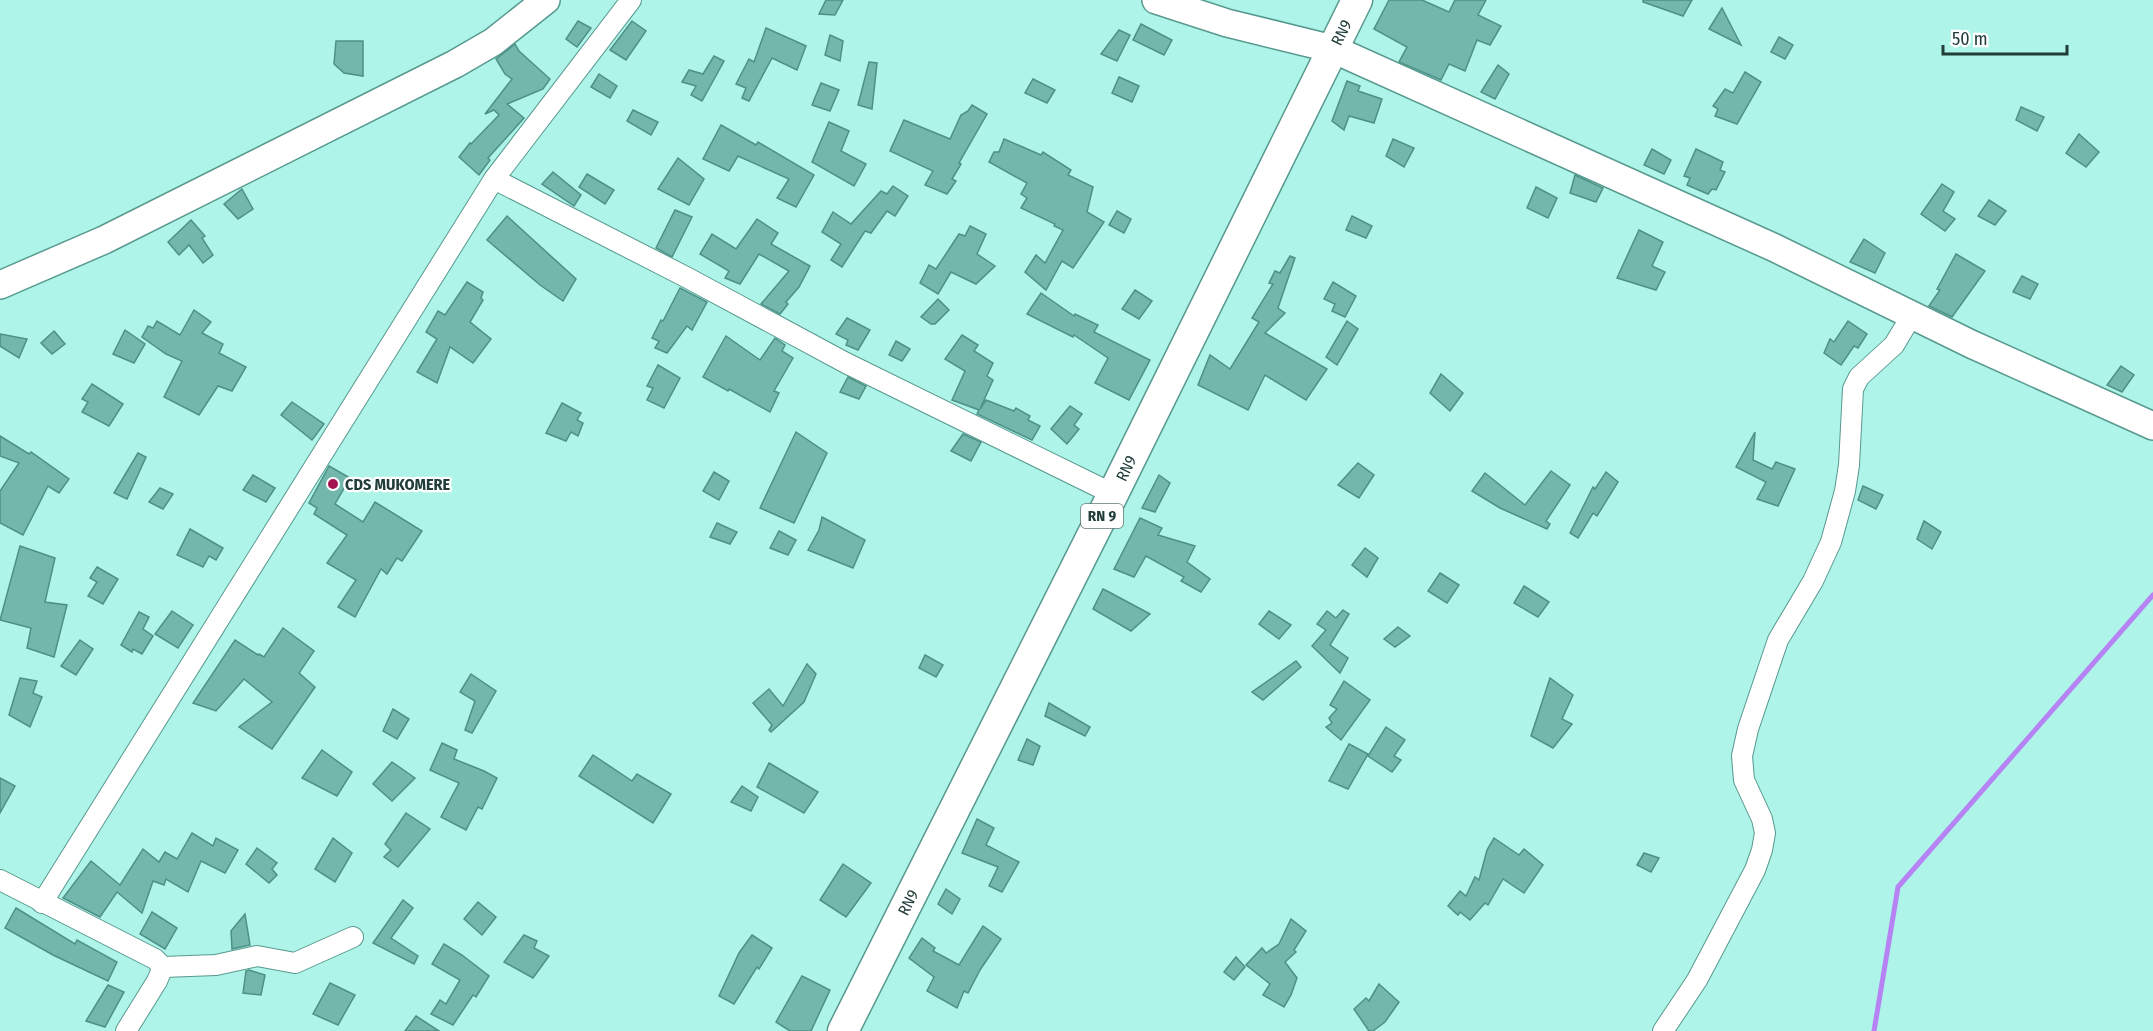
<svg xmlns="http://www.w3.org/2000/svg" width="2153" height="1031" font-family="'Fira Sans Condensed',sans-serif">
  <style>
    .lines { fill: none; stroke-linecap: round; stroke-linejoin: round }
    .stream { stroke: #b683f5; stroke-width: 5 }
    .building { fill: #73b6ab; stroke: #4d9086; stroke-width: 1.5 }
    .street-casing { stroke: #57998f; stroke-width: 22 }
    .secondary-casing { stroke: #57998f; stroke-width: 30 }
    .primary-casing { stroke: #57998f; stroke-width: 33 }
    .street { stroke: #fff; stroke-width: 20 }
    .secondary { stroke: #fff; stroke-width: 27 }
    .primary { stroke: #fff; stroke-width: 30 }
    .poi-dot { fill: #a41151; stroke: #fff; stroke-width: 2 }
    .labels { text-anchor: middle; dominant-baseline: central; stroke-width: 4.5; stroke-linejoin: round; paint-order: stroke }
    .shield { fill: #fff; stroke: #647774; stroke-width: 1.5 }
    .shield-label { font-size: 15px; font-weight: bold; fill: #213d39 }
    .street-label { font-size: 16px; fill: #213d39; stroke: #fff }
    .poi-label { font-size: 16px; font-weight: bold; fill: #213d39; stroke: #fff; text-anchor: start }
  </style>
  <rect width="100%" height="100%" fill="#aff4e8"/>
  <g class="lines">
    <polyline class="stream" points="1874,1031 1898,887 2153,595"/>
  </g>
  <g class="building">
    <polygon points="826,0 843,0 835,15 819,14"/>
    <polygon points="1389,0 1422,0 1449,12 1455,0 1486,0 1478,15 1501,26 1490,45 1477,40 1465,71 1449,64 1441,80 1399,62 1407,47 1374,29"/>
    <polygon points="1643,0 1692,0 1683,16 1643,2"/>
    <polygon points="1722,8 1741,45 1709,29"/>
    <polygon points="578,21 591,28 577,47 566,39"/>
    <polygon points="632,21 646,31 626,60 610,50"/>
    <polygon points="1141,24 1172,40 1164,55 1133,40"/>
    <polygon points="766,28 806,46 797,70 772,58 749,101 742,98 746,88 736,84 749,59 754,62"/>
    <polygon points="1119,30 1130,35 1117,61 1101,54"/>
    <polygon points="830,35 843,41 840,61 825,55"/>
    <polygon points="1779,37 1793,45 1785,59 1771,52"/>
    <polygon points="336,41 363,41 363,76 344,73 334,64"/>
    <polygon points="515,44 519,51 550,79 543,89 507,104 524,118 488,158 490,160 479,175 459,157 470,143 471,144 499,115 494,110 485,114 512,79 505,74 496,59"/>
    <polygon points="714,56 724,61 702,101 691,95 696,86 682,82 689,70 703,74"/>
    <polygon points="869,62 877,63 872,109 858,105"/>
    <polygon points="1498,65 1509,74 1495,99 1481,92"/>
    <polygon points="1745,72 1761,82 1737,124 1715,116 1718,109 1713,106 1725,89 1733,93"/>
    <polygon points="599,74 617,86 610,98 591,87"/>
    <polygon points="1119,77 1139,86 1132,102 1112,93"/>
    <polygon points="1033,79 1055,90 1047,103 1025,93"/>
    <polygon points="1347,81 1360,86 1358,91 1382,99 1374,123 1349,116 1344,130 1332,121"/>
    <polygon points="821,83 839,90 830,111 812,105"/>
    <polygon points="972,105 987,114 959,163 961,164 952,179 956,181 947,194 925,185 933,171 890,151 904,120 950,139 961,115 968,111"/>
    <polygon points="2021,107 2044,117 2037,131 2016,120"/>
    <polygon points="633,110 658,122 651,135 627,121"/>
    <polygon points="829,122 849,131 841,151 866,164 854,186 812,162"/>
    <polygon points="721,125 756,145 758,142 814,175 796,207 777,198 789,179 738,156 729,171 703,159"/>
    <polygon points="2079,134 2099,152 2086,167 2066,153"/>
    <polygon points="1004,139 1041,155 1043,152 1071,170 1068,175 1093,187 1087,212 1104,222 1073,268 1062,261 1046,290 1025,272 1036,255 1045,263 1063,230 1054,226 1055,224 1021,208 1027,198 1021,194 1027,183 989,162 994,152 999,152"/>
    <polygon points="1393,139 1414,148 1404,167 1386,156"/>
    <polygon points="1652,149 1671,160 1664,174 1644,165"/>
    <polygon points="1696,149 1723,162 1720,170 1725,172 1716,190 1712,189 1708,194 1687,185 1690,178 1684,176"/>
    <polygon points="678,158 704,179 689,205 658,189"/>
    <polygon points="553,172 581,195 574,206 542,184"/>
    <polygon points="587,174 614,190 605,204 579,187"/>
    <polygon points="1575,175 1603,188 1596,202 1570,193"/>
    <polygon points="1942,184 1954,192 1943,211 1955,219 1945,231 1921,214"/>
    <polygon points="893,186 908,196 895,216 887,211 871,233 865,231 842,267 831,260 841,244 822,232 833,212 851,224 881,191 887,194"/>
    <polygon points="1536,187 1557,198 1548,218 1527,208"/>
    <polygon points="242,189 253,209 238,219 224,204"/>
    <polygon points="1989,200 2006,211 1995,225 1978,216"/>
    <polygon points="675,210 692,217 672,257 656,248"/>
    <polygon points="1117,211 1131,219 1124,233 1109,225"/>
    <polygon points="507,216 576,279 563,301 540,285 487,240"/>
    <polygon points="1352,216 1372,226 1366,238 1346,230"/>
    <polygon points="757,219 778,233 771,244 810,266 799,287 786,302 788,304 780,314 761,304 789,271 759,254 740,284 725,278 729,271 700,254 712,234 736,249"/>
    <polygon points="191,220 205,236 202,238 213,255 203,263 189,245 179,255 168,242"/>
    <polygon points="970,226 986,234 977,254 995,266 976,284 951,272 938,294 920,283 929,265 936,269 959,234 965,236"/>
    <polygon points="1639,230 1663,242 1652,266 1665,272 1656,290 1617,278"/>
    <polygon points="1864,239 1885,253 1875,273 1850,262"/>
    <polygon points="1956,254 1985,271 1952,317 1929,306 1940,290 1937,289"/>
    <polygon points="1290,256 1295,258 1278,308 1285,313 1265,333 1327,369 1306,400 1265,375 1248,410 1198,385 1210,355 1230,369 1259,322 1252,318 1273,284 1269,283 1275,271 1280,273"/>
    <polygon points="2022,276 2038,284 2030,299 2013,292"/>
    <polygon points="467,282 483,292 481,298 483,300 470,322 491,339 473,363 450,347 437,383 417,372 437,339 426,332 438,311 445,315"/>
    <polygon points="1333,282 1356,296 1345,317 1332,311 1335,304 1324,299"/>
    <polygon points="680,288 707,302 692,330 687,326 667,353 655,348 659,341 652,338 661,320 663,321"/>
    <polygon points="1135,290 1152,301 1139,319 1122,309"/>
    <polygon points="1041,293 1074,316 1075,314 1098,325 1094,332 1150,360 1129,400 1095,383 1108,358 1074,335 1073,337 1027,314"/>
    <polygon points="938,299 949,310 935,324 931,324 921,317"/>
    <polygon points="194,310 211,322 202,333 223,344 219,353 246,367 232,391 218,386 199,415 164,397 182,361 166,354 142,337 148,326 153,328 157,321 180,335"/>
    <polygon points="847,318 870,330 858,350 846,345 848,340 836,334"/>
    <polygon points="1347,321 1358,329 1337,365 1326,357"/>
    <polygon points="1848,321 1867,334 1858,348 1854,346 1841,365 1824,353 1830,339 1834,342"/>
    <polygon points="125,330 145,344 134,363 113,354"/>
    <polygon points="54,331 65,344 52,354 41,343"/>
    <polygon points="0,334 27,339 19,358 0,346"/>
    <polygon points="962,335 978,345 974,351 993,363 987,376 993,380 980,409 986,400 1014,411 1016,408 1030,416 1028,420 1040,426 1032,440 977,414 979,410 952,400 965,371 945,359"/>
    <polygon points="726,336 760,360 775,338 785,345 782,351 793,358 774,391 779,393 770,412 729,389 728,391 703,377"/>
    <polygon points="896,341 910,349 902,361 889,355"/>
    <polygon points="658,365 680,378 664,408 647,400 653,388 647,386"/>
    <polygon points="2121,366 2134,375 2122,392 2107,385"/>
    <polygon points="1441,374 1463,393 1450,411 1430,393"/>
    <polygon points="848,377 866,386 859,399 840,392"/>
    <polygon points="92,384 123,404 109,426 82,412 88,402 82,399"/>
    <polygon points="292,402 324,424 312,440 281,415"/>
    <polygon points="562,403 581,413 577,420 583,423 578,436 571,432 566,441 546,433"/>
    <polygon points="1070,406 1082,414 1074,425 1079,429 1067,444 1051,429"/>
    <polygon points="796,432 827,453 794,523 760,508"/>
    <polygon points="1755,432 1753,460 1772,469 1776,462 1795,469 1778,506 1757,499 1766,482 1736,467"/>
    <polygon points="963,434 981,442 971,461 951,451"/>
    <polygon points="0,436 29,454 31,452 69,479 59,493 48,486 23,535 0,523 0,491 19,463 0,456"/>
    <polygon points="138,453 146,457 127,499 114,493"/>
    <polygon points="1358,463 1374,475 1359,498 1338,485"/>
    <polygon points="329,466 350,478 335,504 363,522 375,502 422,531 402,561 397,558 387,574 381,569 355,617 338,607 356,580 327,563 347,535 314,514 317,508 309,503"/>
    <polygon points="1551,471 1570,485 1546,521 1550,524 1547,529 1500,508 1472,491 1485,473 1525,505"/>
    <polygon points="714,472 729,481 719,500 703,491"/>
    <polygon points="1606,472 1618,482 1597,516 1593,513 1578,538 1570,533 1593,487 1595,489"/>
    <polygon points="253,475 275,488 266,502 243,490"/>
    <polygon points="1159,475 1170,483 1155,512 1142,508"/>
    <polygon points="1863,486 1883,495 1876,509 1858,500"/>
    <polygon points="160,488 173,494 163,509 149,502"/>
    <polygon points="822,517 865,540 853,568 808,550 819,530"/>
    <polygon points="1140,518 1162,528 1158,535 1195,546 1187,562 1210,579 1201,592 1181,581 1184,577 1146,556 1134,577 1114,569"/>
    <polygon points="1924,521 1941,532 1932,549 1917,539"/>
    <polygon points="717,523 737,532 730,544 710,537"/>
    <polygon points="190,529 223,548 216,560 209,556 203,567 177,555"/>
    <polygon points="779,531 796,540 788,555 770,548"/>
    <polygon points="20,546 55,558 45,602 67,605 54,657 27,648 31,628 0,620"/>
    <polygon points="1365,548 1378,558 1367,577 1352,565"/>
    <polygon points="97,567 118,579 103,604 88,596 97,582 90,578"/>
    <polygon points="1440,573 1459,585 1447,603 1428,591"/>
    <polygon points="1524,586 1549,602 1538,617 1514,603"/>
    <polygon points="1103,589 1109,592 1150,614 1131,631 1093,609"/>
    <polygon points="1343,610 1349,614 1330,645 1348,658 1340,673 1312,646 1326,630 1317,624 1327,611 1336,618"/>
    <polygon points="172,611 193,625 178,648 155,634"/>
    <polygon points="1269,611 1291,625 1279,639 1259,624"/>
    <polygon points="139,612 149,617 143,629 153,636 142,654 133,649 132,652 121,645"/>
    <polygon points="1398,627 1410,636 1395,647 1384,639"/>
    <polygon points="283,628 314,651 299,673 315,687 272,749 239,727 272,702 244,679 216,711 193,703 235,640 258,655 259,654 264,657"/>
    <polygon points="80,640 93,649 76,675 61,666"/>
    <polygon points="925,655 943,665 936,677 919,668"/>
    <polygon points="1296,661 1301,667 1263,700 1252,692"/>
    <polygon points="807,664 816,674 804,702 771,732 769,730 772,725 753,703 769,689 783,706"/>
    <polygon points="471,674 496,691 472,733 465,730 475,701 460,692"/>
    <polygon points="20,678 37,681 33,693 42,697 30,727 9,715"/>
    <polygon points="1550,678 1573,695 1562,719 1572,724 1553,748 1531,736"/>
    <polygon points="1344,681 1370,700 1341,740 1326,727 1332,723 1329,718 1337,709 1330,705"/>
    <polygon points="1049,703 1090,727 1085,736 1045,716"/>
    <polygon points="393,709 409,719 397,739 383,731"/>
    <polygon points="1386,727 1405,740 1394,756 1401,760 1392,772 1368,756"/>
    <polygon points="1027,739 1040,746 1033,765 1018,760"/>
    <polygon points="442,743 457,750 454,759 484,771 497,778 482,809 478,807 466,830 441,817 459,783 430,770"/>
    <polygon points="1349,744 1368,754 1348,789 1329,781"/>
    <polygon points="322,750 352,772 337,796 302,778"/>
    <polygon points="593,755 632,781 637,774 671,794 653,823 579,776"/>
    <polygon points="392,762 415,778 392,801 373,784"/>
    <polygon points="769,763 818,792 804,813 757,787"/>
    <polygon points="0,778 15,786 0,813"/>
    <polygon points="742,786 758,797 751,811 731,802"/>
    <polygon points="406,813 430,829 398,867 384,857 391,850 385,844"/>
    <polygon points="977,819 994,828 986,845 1019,862 1002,892 989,886 998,867 962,853"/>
    <polygon points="192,833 213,846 216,838 238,850 225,873 201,861 188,892 166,879 164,885 153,881 142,913 117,892 100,917 63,898 91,861 120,885 143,849 159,862 165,852 177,859"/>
    <polygon points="333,838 352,853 335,882 315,869"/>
    <polygon points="1494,838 1519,855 1524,849 1543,865 1524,893 1503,879 1488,905 1485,903 1470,920 1460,912 1458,915 1448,906 1460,891 1466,896 1475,877 1479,880 1487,850"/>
    <polygon points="257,848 277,863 272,869 277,875 269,883 246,864"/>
    <polygon points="1644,853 1659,858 1651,872 1637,865"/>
    <polygon points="843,864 871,883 846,917 820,900"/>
    <polygon points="946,889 960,899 952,914 938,904"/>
    <polygon points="403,900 413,908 391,938 418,956 414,964 373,943"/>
    <polygon points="478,902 496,917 482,935 464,919"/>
    <polygon points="16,908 75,944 77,940 117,962 108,981 53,955 5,928"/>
    <polygon points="152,912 177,928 165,949 140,934"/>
    <polygon points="245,914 250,945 232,949 231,931"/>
    <polygon points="1291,919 1306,931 1294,950 1296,952 1285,962 1297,978 1291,995 1284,1007 1263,995 1270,984 1246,965 1262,948 1266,953 1279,944"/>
    <polygon points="983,926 1001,939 980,970 968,993 964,991 957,1008 927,991 934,977 909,958 922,938 935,948 933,951 959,965"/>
    <polygon points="524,935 537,941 534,948 549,956 533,978 504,962"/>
    <polygon points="752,935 772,948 759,969 757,967 734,1004 719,996 739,953"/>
    <polygon points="444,944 462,955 489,976 476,997 473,995 453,1025 431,1014 440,1000 446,1004 460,980 432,964"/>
    <polygon points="1236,957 1245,967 1234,980 1224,972"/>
    <polygon points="249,970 265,975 261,995 243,993 246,971"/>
    <polygon points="802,976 830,990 811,1031 790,1031 776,1022"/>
    <polygon points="330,983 355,995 338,1025 313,1014"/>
    <polygon points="1379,984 1399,1002 1385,1022 1373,1031 1369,1031 1354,1009 1366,998 1369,1001"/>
    <polygon points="108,985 124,992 105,1027 86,1021"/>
    <polygon points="416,1016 439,1031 405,1031"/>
  </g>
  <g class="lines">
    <defs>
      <g id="street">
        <polyline points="494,179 686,277 846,363 1113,494"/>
        <polyline points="0,880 155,959 163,967 157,981 126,1031"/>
        <polyline points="42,903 494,179 631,0"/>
        <polyline points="163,967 216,965 257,956 295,963 353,937"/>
        <polyline points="1663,1031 1697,980 1755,870 1762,850 1765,833 1762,819 1744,780 1742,756 1748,729 1778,640 1813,581 1831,542 1845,491 1849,465 1853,389 1859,377 1894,345 1912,315"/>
      </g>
      <g id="secondary">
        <polyline points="1156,0 1227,23 1333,49 1775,248 1971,344 2153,426"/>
        <polyline points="0,285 104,240 455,64 493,42 546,0"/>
      </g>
      <g id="primary">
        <path id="s1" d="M 843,1031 L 1113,494 L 1357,0"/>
      </g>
    </defs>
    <use href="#street" class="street-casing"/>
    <use href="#secondary" class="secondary-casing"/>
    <use href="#primary" class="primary-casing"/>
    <use href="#street" class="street"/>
    <use href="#secondary" class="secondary"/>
    <use href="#primary" class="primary"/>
  </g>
  <circle class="poi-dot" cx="333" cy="484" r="6"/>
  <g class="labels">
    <rect class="shield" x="1081" y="504" width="42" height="24" rx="4.5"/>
    <g class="shield-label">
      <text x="1102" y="516">RN 9</text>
    </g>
    <g class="street-label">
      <text stroke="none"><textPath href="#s1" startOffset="1116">RN9</textPath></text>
      <text stroke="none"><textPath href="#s1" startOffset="630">RN9</textPath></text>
      <text stroke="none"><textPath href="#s1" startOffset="144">RN9</textPath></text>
    </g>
    <g class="poi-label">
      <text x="345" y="484">CDS MUKOMERE</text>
    </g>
  </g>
  <path d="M1943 45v9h124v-9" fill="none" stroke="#213d39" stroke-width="3"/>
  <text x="1952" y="45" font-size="18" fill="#213d39" stroke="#ffffff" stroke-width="4.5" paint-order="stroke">50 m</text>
</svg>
